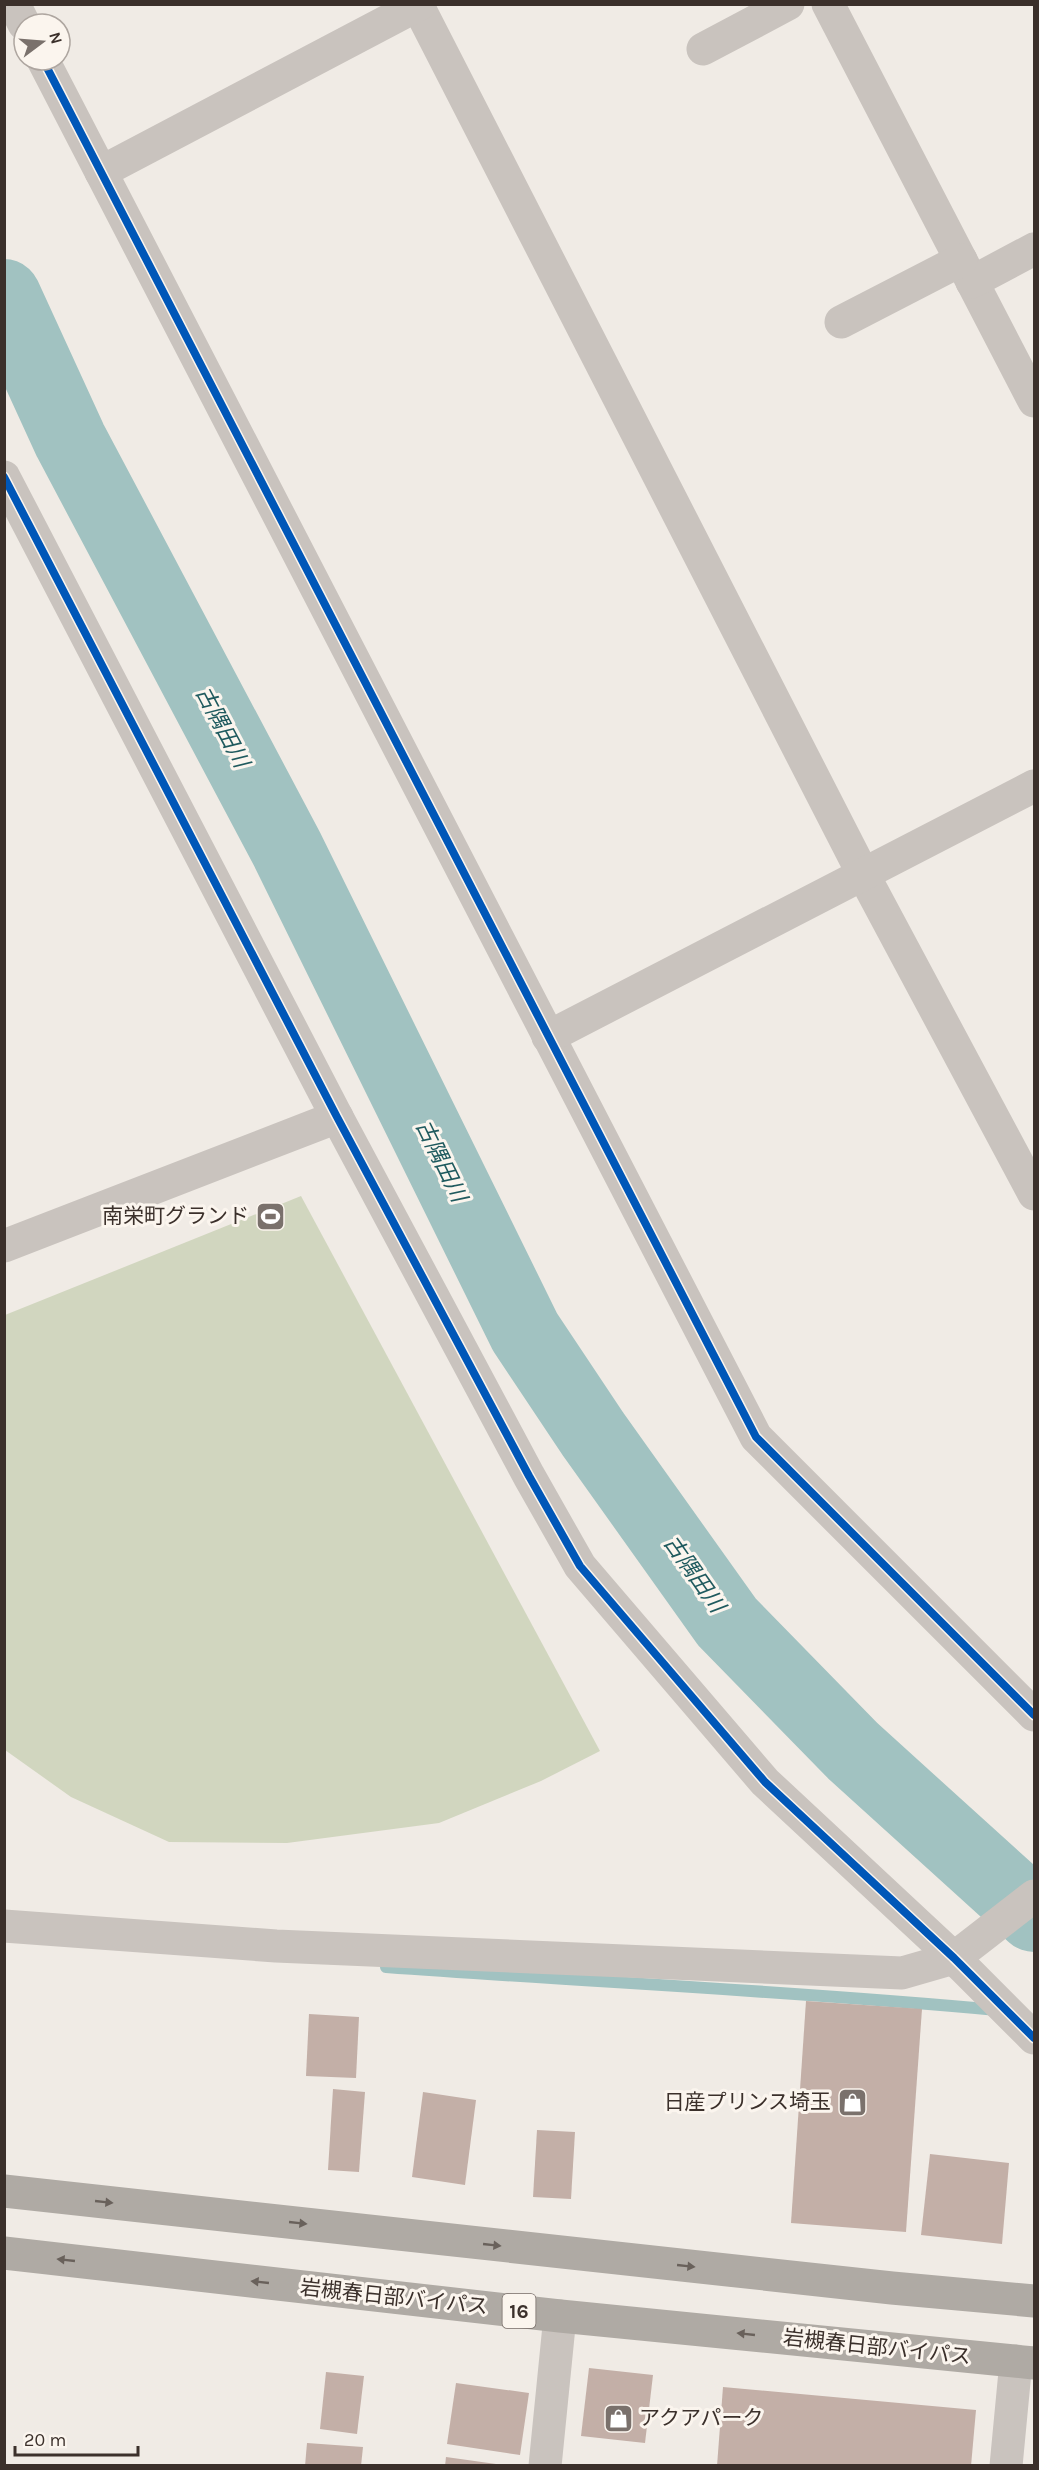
<svg xmlns="http://www.w3.org/2000/svg" width="1039" height="2470" font-family="Karla,'Noto Sans JP',sans-serif">
  <style>
    .garden { fill: #d1d6bf }
    .lines { fill: none; stroke-linecap: round; stroke-linejoin: round }
    .stream { stroke: #a1c2c1; stroke-width: 12 }
    .river { stroke: #a1c2c1; stroke-width: 74 }
    .building { fill: #c3afa7 }
    .minor { stroke: #c9c3be; stroke-width: 33 }
    .highway { stroke: #afaaa4; stroke-width: 33 }
    .cycleway-casing { stroke: #fbf5ee; stroke-width: 11 }
    .cycleway { stroke: #0057b8; stroke-width: 8 }
    .oneway { fill: #69615b }
    .labels { text-anchor: middle; dominant-baseline: central; stroke-width: 6; stroke-linejoin: round; paint-order: stroke }
    .shield { fill: #fbf5ee; stroke: #756b66; stroke-width: 1.5 }
    .shield-label { font-size: 20px; font-weight: bold; fill: #3b302b }
    .poi-label { font-size: 21px; fill: #3b302b; stroke: #fbf5ee; text-anchor: end }
    .street-label { font-size: 21px; fill: #3b302b; stroke: #fbf5ee }
    .water-label { font-size: 22px; font-style: italic; fill: #1f5a5e; stroke: #fbf5ee }
  </style>
  <rect width="100%" height="100%" fill="#f0ebe5"/>
  <polygon class="garden" points="301,1196 600,1751 541,1781 439,1823 287,1843 169,1842 71,1797 5,1750 5,1315"/>
  <g class="lines">
    <path class="stream" d="M 386,1967 C 590,1982 794,1991 997,2010"/>
    <polyline class="river" points="4,296 70,440 287,849 525,1332 593,1434 727,1622 853,1751 1034,1915"/>
  </g>
  <g class="building">
    <polygon points="806,2001 922,2009 906,2232 791,2223"/>
    <polygon points="309,2014 359,2017 356,2078 306,2076"/>
    <polygon points="333,2089 365,2092 359,2172 328,2170"/>
    <polygon points="423,2092 476,2100 465,2185 412,2177"/>
    <polygon points="537,2130 575,2132 571,2199 533,2197"/>
    <polygon points="930,2154 1009,2163 1002,2244 921,2235"/>
    <polygon points="589,2368 653,2375 645,2443 581,2436"/>
    <polygon points="326,2372 364,2376 357,2434 320,2429"/>
    <polygon points="456,2383 529,2393 520,2455 447,2444"/>
    <polygon points="723,2387 976,2410 971,2466 717,2466"/>
    <polygon points="307,2443 363,2447 361,2466 305,2466"/>
    <polygon points="446,2457 496,2464 496,2466 445,2466"/>
  </g>
  <g class="lines">
    <g class="minor">
      <polyline points="14,4 24,24"/>
      <polyline points="417,4 863,874 1034,1194"/>
      <polyline points="828,4 1034,401"/>
      <polyline points="703,49 788,4"/>
      <polyline points="43,60 756,1437 1034,1715"/>
      <polyline points="101,172 420,4"/>
      <polyline points="972,282 1034,249"/>
      <polyline points="841,322 961,260"/>
      <polyline points="4,477 337,1117 529,1476 580,1566 765,1782 954,1958 1034,2038"/>
      <polyline points="548,1037 1034,786"/>
      <polyline points="4,1246 337,1117"/>
      <polyline points="4,1926 276,1946 902,1973 954,1958 1034,1896"/>
      <polyline points="545,2466 560,2316"/>
      <polyline points="1006,2466 1016,2361"/>
    </g>
    <g class="highway">
      <polyline points="4,2191 892,2288 1034,2301"/>
      <polyline points="4,2253 560,2316 1034,2363"/>
    </g>
    <defs>
      <g id="cycleway">
        <polyline points="43,60 756,1437 1034,1715"/>
        <polyline points="4,477 337,1117 529,1476 580,1566 765,1782 954,1958 1034,2038"/>
      </g>
    </defs>
    <use href="#cycleway" class="cycleway-casing"/>
    <use href="#cycleway" class="cycleway"/>
  </g>
  <defs><path id="oneway-solid" d="M-6-.8H1V-3.2L6.5 0L1 3.2V.8H-6Z" transform="scale(1.5)"/></defs>
  <g class="oneway">
    <use href="#oneway-solid" transform="translate(104 2202) rotate(6)"/>
    <use href="#oneway-solid" transform="translate(298 2223) rotate(6)"/>
    <use href="#oneway-solid" transform="translate(492 2245) rotate(6)"/>
    <use href="#oneway-solid" transform="translate(66 2260) rotate(-174)"/>
    <use href="#oneway-solid" transform="translate(686 2266) rotate(6)"/>
    <use href="#oneway-solid" transform="translate(260 2282) rotate(-174)"/>
    <use href="#oneway-solid" transform="translate(746 2334) rotate(-174)"/>
  </g>
  <defs>
    <symbol id="stadium-square" viewBox="-11 -11 22 22"><rect x="-9" y="-9" width="18" height="18" rx="4" fill="#7a716c" stroke="#fbf5ee"/><path d="M0-5a6.5 5 0 1 0 0 10a6.5 5 0 1 0 0-10ZM-3.5-1.8h7v3.6h-7Z" fill="#fff"/></symbol>
    <symbol id="shop-square" viewBox="-11 -11 22 22"><rect x="-9" y="-9" width="18" height="18" rx="4" fill="#7a716c" stroke="#fbf5ee"/><path d="M-5-2.5h2.3a2.7 3.5 0 0 1 5.4 0H5L5.5 6h-11ZM-1.5-2.5h3a1.5 2.3 0 0 0-3 0Z" fill="#fff"/></symbol>
  </defs>
  <g fill-rule="evenodd">
    <use href="#stadium-square" x="254" y="1200" width="33" height="33"/>
    <use href="#shop-square" x="836" y="2086" width="33" height="33"/>
    <use href="#shop-square" x="602" y="2402" width="33" height="33"/>
  </g>
  <g class="labels">
    <rect class="shield" x="502.5" y="2294" width="33" height="34" rx="4.5"/>
    <g class="shield-label">
      <text x="519" y="2311">16</text>
    </g>
    <g class="poi-label">
      <text x="249" y="1216">南栄町グランド</text>
      <text x="831" y="2102">日産プリンス埼玉</text>
      <text x="639" y="2418" text-anchor="start">アクアパーク</text>
    </g>
    <g class="street-label">
      <text transform="translate(394 2297) rotate(6)">岩槻春日部バイパス</text>
      <text transform="translate(877 2347) rotate(6)">岩槻春日部バイパス</text>
    </g>
    <g class="water-label">
      <text transform="translate(222 727) rotate(62)">古隅田川</text>
      <text transform="translate(441 1161) rotate(64)">古隅田川</text>
      <text transform="translate(694 1574) rotate(55)">古隅田川</text>
    </g>
  </g>
  <rect width="1039" height="2470" fill="none" stroke="#3b302b" stroke-width="12"/>
  <g transform="translate(42 42) rotate(74)"><circle r="28" fill="#fbf5ee" stroke="#aea6a0" stroke-width="1.5"/>
  <path d="M0-4.5L10 22L0 15L-10 22Z" fill="#7a716c"/>
  <text y="-9" font-size="16" font-weight="bold" text-anchor="middle" fill="#3b302b">N</text>
  </g>
  <path d="M15 2446v9h123v-9" fill="none" stroke="#3b302b" stroke-width="3"/>
  <text x="24" y="2446" font-size="18" fill="#3b302b" stroke="#fbf5ee" stroke-width="4.5" paint-order="stroke">20 m</text>
</svg>
